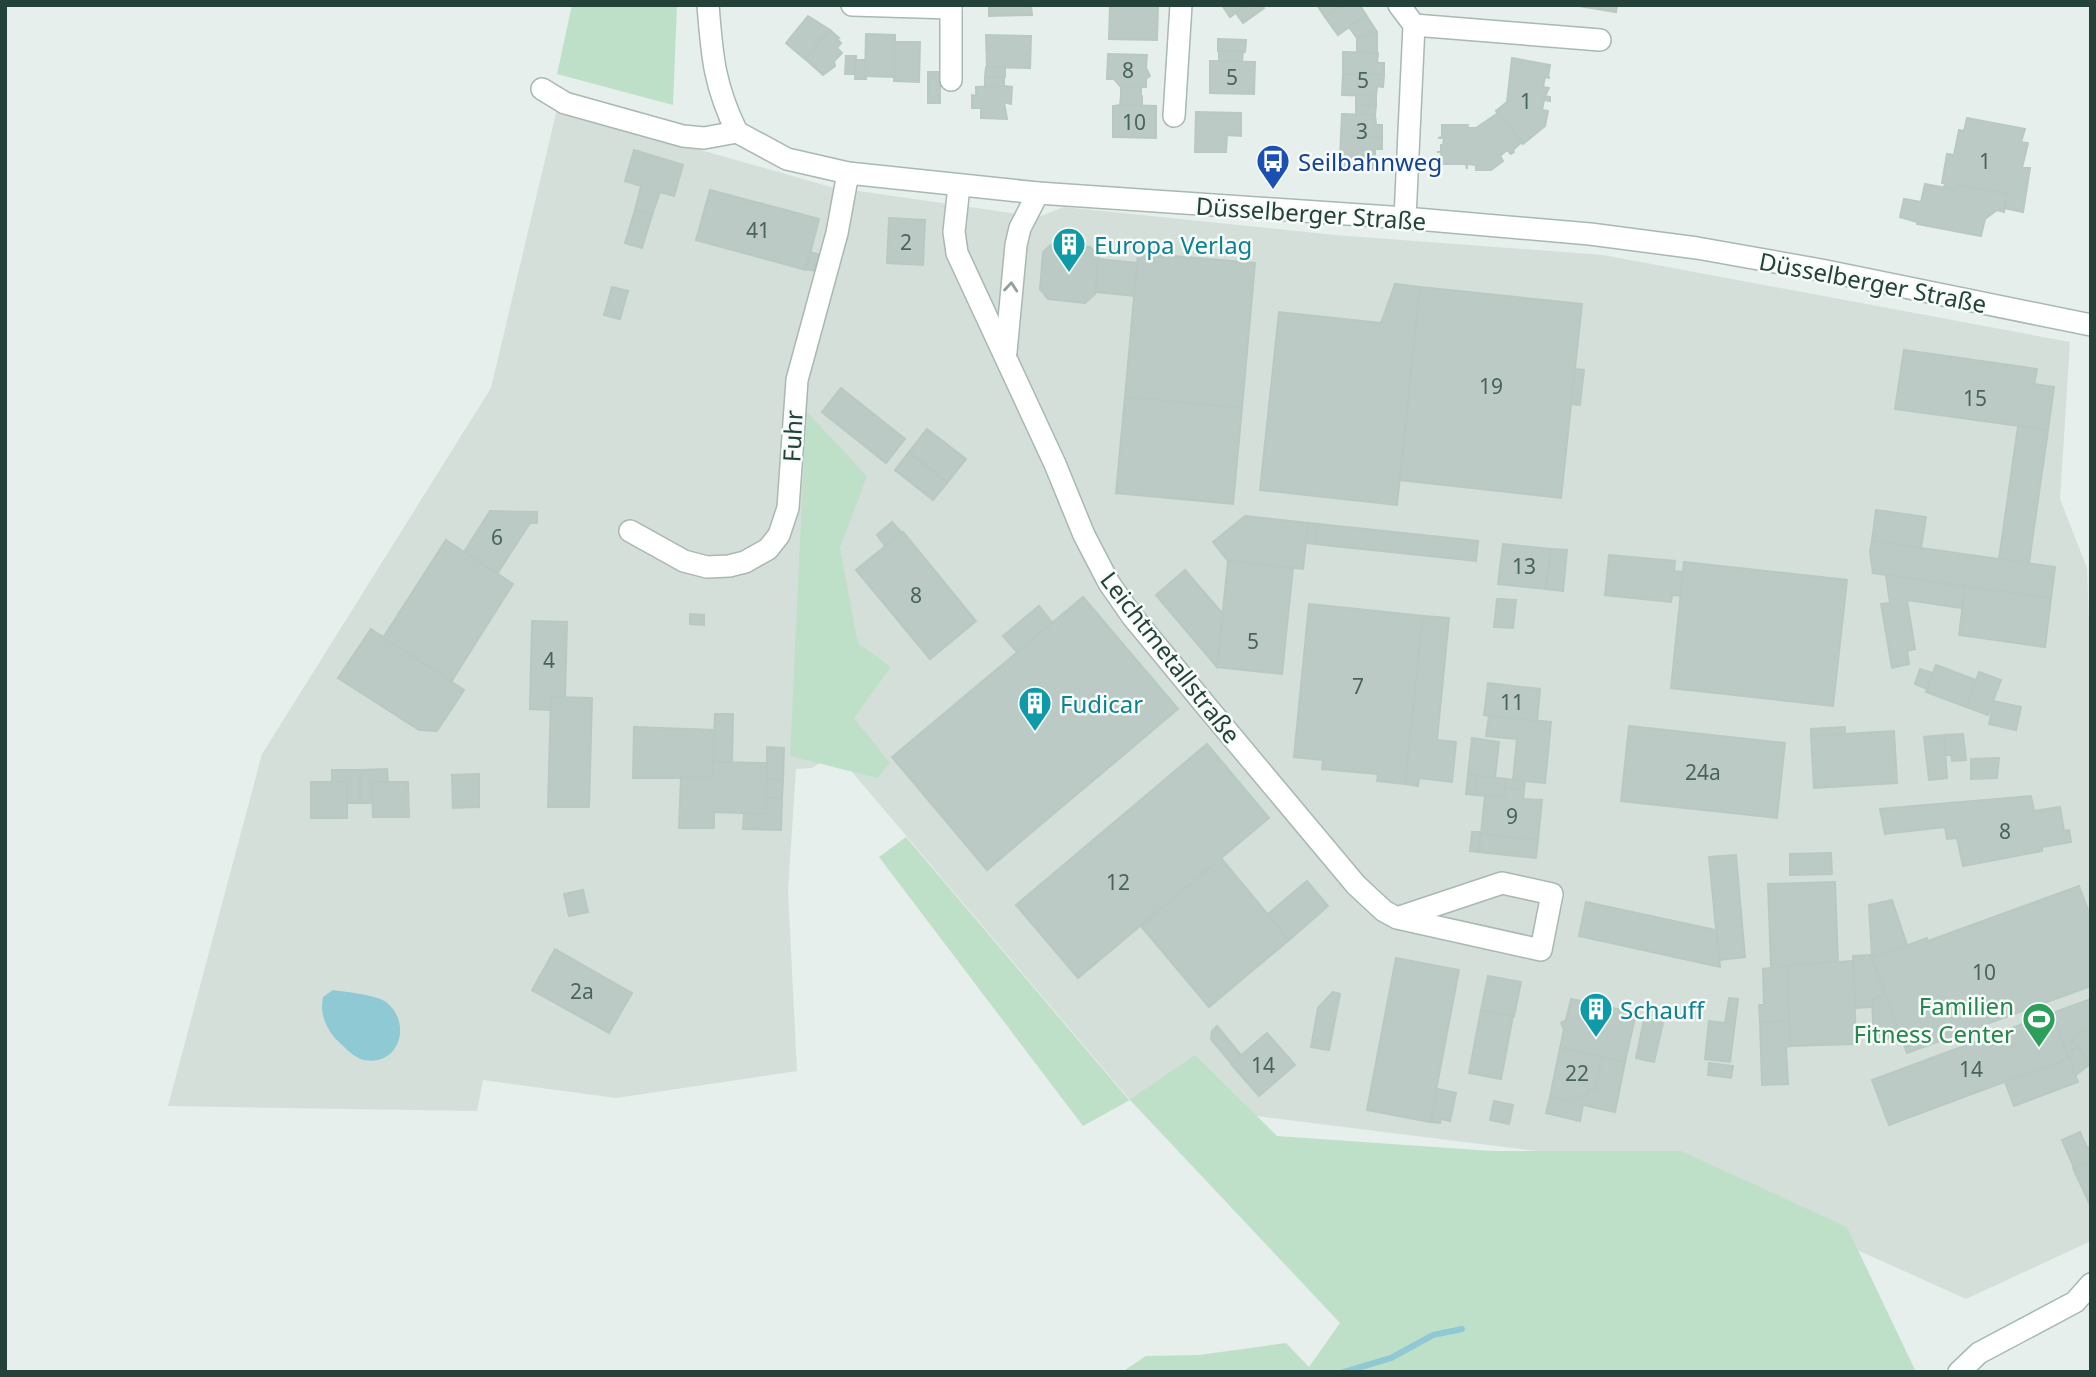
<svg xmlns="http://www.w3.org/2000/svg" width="2096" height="1377" font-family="'Noto Sans',sans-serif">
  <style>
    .built { fill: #d4dfda }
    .green { fill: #bfe0c8 }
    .water { fill: #8ec9d4 }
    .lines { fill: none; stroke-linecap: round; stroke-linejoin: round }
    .stream { stroke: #8ec9d4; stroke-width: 6 }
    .building { fill: #bbcac4; stroke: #b8c9c2; stroke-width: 2 }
    .minor-casing { stroke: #a8b8b2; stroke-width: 24 }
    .minor { stroke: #fff; stroke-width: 21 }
    .oneway { stroke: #92a09c }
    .labels { text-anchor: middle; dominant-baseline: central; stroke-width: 5; stroke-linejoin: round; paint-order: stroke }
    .number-label { font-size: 21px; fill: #4a645c }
    .transit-label { font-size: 24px; fill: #164399; stroke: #f7fbf9; text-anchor: start }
    .street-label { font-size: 24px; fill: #24423a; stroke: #f7fbf9 }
    .culture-label { font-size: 24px; fill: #0d838f; stroke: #f7fbf9; text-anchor: start }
    .leisure-label { font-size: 24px; fill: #27864d; stroke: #f7fbf9; text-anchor: end }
  </style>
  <rect width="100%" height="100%" fill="#e6efeb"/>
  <polygon class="built" points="557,109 831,187 1038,217 1064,207 1335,235 1603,255 2070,342 2060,499 2087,568 2091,672 2091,1241 1966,1299 1678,1169 1130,1100 836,753 812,768 796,769 788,890 797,1071 616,1098 483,1080 477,1111 168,1106 262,754 491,388"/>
  <g class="green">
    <polygon points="572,5 677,5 673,105 557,74"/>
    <polygon points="806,411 867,476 840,548 858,643 891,667 854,718 890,763 877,778 790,756"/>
    <polygon points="906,837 1129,1100 1195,1055 1277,1136 1492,1151 1681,1151 1847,1227 1916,1372 1122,1372 1146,1356 1199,1355 1286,1343 1309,1367 1340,1323 1130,1100 1083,1126 879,857"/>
  </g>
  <path class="water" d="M 333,990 C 346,992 377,995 386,1002 C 413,1023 399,1067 364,1060 C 354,1058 341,1044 334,1037 C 324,1024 320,1012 323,997 Z"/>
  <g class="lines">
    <polyline class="stream" points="1344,1372 1391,1358 1433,1335 1462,1329"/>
  </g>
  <g class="building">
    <polygon points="989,5 1031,5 1032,15 989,16"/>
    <polygon points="1110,5 1158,5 1157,40 1109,39"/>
    <polygon points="1222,5 1247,5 1230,17"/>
    <polygon points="1247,5 1261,5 1264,8 1243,23 1236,13"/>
    <polygon points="1317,5 1342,5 1325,17"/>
    <polygon points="1342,5 1363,5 1361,7 1366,15 1338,35 1325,17"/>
    <polygon points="1573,5 1617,5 1616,12"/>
    <polygon points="1366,15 1377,32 1357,38 1349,27"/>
    <polygon points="808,16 830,30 805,59 786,43"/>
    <polygon points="830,30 839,38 837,39 841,43 837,48 842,53 834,61 835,66 823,75 805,59"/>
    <polygon points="1377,32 1377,53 1357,52 1357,38"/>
    <polygon points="866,34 895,35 894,77 865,76"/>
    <polygon points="986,35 1031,36 1030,68 987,67"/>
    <polygon points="1218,39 1246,40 1245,52 1218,51"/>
    <polygon points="895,42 920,42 919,82 894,81"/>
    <polygon points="1219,51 1243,51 1242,61 1219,61"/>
    <polygon points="1343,52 1378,53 1377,63 1384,63 1384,75 1343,74"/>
    <polygon points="1108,54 1147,55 1146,68 1150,76 1146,79 1146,87 1120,86 1114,79 1107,79"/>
    <polygon points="846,56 856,56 855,74 845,74"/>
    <polygon points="1512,58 1550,65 1548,77 1550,78 1545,77 1543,87 1549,88 1545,96 1550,97 1550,101 1544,100 1542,110 1548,111 1545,126 1523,144 1496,111 1507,102"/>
    <polygon points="856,60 865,60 866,79 855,79"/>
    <polygon points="1210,61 1255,62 1254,94 1210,93"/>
    <polygon points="986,67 1005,67 1005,77 985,77"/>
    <rect x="928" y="72" width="12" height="31"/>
    <polygon points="1343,74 1384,75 1383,87 1377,86 1376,96 1342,95"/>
    <rect x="985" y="77" width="19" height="9"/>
    <polygon points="1004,86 1012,87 1011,104 1004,102 1007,119 981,118 981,108 972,108 972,95 976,96 976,87"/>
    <polygon points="1121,86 1141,87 1141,96 1121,96"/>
    <polygon points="1121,96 1142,96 1142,106 1120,105"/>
    <polygon points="1356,96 1376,96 1376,106 1356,105"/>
    <polygon points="1120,105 1156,106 1156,138 1113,137 1113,106"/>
    <polygon points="1356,105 1376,106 1375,115 1356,115"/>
    <polygon points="1196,112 1241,113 1241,136 1227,135 1226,152 1195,152"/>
    <polygon points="1498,113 1522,142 1513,150 1514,152 1511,154 1507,150 1500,156 1503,161 1491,170 1476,170 1476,165 1467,164 1467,169 1466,164 1441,164 1441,152 1437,152 1441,152 1441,145 1443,145 1444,138 1438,138 1442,137 1442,125 1468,125 1467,128 1476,128"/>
    <polygon points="1342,114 1375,115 1376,125 1382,125 1382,137 1341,136"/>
    <polygon points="1967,118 2025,129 2021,142 2028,143 2022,168 2030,168 2023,212 2004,208 2007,194 1957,185 1957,190 1944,188 1945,183 1942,183 1947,154 1954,155 1959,130 1964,131"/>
    <polygon points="1341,136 1382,137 1382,149 1375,149 1375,159 1340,158"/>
    <polygon points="634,150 683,165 674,196 660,192 652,215 635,210 641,186 625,181"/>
    <rect x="1334" y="158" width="19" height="10"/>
    <polygon points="1353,158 1375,159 1374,169 1353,168"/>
    <polygon points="1925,184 1957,190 1957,185 2007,194 2004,212 1997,210 1985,219 1981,236 1917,224 1917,222 1900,217 1904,199 1921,202"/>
    <polygon points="710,190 819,219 806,270 696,240"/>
    <polygon points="635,210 652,215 642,248 625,243"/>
    <polygon points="889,218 925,220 923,265 887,263"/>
    <polygon points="1053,243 1090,247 1099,257 1095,294 1085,303 1048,299 1040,289 1043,252"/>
    <polygon points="810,252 820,255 815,271 806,269"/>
    <polygon points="1138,253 1255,263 1242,408 1125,397"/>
    <polygon points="1098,259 1137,263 1134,296 1096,292"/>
    <polygon points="1395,284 1420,287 1397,505 1260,490 1279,312 1381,323"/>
    <polygon points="612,287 628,291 620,319 604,315"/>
    <polygon points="1420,287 1582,304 1561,498 1400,480"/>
    <polygon points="1904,350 2037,369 2034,384 2054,387 2048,430 1895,409"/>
    <polygon points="1575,369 1584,370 1580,405 1571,404"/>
    <polygon points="841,388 905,439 886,463 822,412"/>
    <polygon points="1125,397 1242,408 1233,504 1116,493"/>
    <polygon points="2018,426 2048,430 2029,563 1999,559"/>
    <polygon points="927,429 966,459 947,483 909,452"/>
    <polygon points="909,452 947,483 933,500 895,470"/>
    <polygon points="1876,510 1926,517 1921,548 1872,541"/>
    <polygon points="490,511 537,512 537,523 530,523 497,574 464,552"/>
    <polygon points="1245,516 1308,523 1303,569 1228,561 1213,542"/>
    <polygon points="892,522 901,532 885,546 877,535"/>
    <polygon points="1308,523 1318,524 1315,544 1306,543"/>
    <polygon points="1318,524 1478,541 1476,561 1315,544"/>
    <polygon points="903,532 976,621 930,659 856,570"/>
    <polygon points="446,540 513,584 451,682 383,638"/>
    <polygon points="1872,541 2055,567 2051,598 1873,573 1870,552"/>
    <polygon points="1503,544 1550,549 1546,589 1498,584"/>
    <polygon points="1551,549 1567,550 1563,591 1546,589"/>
    <polygon points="1609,555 1675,561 1674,571 1683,572 1681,596 1672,595 1671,602 1605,595"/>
    <polygon points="1228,561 1293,568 1282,674 1217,667"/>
    <polygon points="1684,562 1847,580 1833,706 1671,688"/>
    <polygon points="1185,570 1223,614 1217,667 1156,595"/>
    <polygon points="1886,575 1965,587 1962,608 1907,600 1915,649 1907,651 1909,664 1892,668 1881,604 1890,603"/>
    <polygon points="1965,587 2051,598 2045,647 1959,635"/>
    <polygon points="1083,597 1178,709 987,870 892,757"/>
    <polygon points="1497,599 1516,600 1513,628 1494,627"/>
    <polygon points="1309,604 1423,616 1405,784 1377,781 1378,774 1322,769 1323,760 1294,757"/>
    <polygon points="1039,606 1052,622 1017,652 1003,636"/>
    <polygon points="690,614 704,615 704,625 690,624"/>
    <polygon points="1423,616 1449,618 1437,740 1456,742 1452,782 1419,778 1418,786 1405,784"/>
    <polygon points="532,621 567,622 565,697 551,697 551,710 530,709"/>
    <polygon points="371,629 464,690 437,731 419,730 338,678"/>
    <polygon points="1936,665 1976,680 1966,707 1926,692"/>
    <polygon points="1920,669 1932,673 1927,689 1915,684"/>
    <polygon points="1979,672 2001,680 1993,701 2021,707 2016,730 1989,724 1992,711 1990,710 1988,715 1966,707"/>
    <polygon points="1488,683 1540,689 1537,721 1484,715"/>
    <polygon points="551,697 592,698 589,807 548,807"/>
    <polygon points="715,714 733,714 732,762 713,762"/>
    <polygon points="1489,716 1551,722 1545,783 1513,780 1517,739 1486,736"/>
    <polygon points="1629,726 1785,743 1777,818 1621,801"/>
    <polygon points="634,727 714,730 713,778 633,778"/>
    <polygon points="1845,727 1845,734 1811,736 1811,729"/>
    <polygon points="1894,731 1897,783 1814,788 1811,736"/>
    <polygon points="1963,734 1966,760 1952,761 1951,755 1945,755 1944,735"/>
    <polygon points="1944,735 1947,778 1929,780 1924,737"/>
    <polygon points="1472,738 1499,742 1495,778 1468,775"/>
    <polygon points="1207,744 1269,818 1078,978 1016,905"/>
    <polygon points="767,747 784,748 783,780 767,779"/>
    <polygon points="1999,758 1997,778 1971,779 1971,759"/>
    <polygon points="713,762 767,763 766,814 714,812 714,828 679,828 681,777 713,778"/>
    <polygon points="387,769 388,782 372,782 373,803 360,803 360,770"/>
    <polygon points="332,770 360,770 360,803 347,803 347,782 332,782"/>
    <polygon points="479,774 479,807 453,808 452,775"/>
    <polygon points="1468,775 1477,776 1475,795 1466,794"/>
    <polygon points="1477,776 1506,779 1504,797 1475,795"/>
    <polygon points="767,779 783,780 782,798 766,798"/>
    <polygon points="1506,779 1525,781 1524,790 1505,788"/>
    <rect x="311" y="782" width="36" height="36"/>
    <polygon points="372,782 408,782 409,817 373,817"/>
    <polygon points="1505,788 1524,790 1523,799 1542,800 1538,840 1481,834 1485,795 1504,797"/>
    <polygon points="2031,796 2034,811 2060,807 2064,831 2069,830 2071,842 2042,847 2042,851 1963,866 1957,838 1947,839 1945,827 1885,834 1880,809"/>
    <polygon points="766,798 782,798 781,830 743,829 744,813 766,814"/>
    <polygon points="1472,832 1481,832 1479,852 1470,851"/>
    <polygon points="1481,834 1538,840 1536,858 1479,852"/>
    <polygon points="1831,853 1832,874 1790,875 1790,854"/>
    <polygon points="1736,855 1745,957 1719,960 1709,857"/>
    <polygon points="1221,858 1289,940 1209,1007 1141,926"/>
    <polygon points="1307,881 1328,906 1289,940 1268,914"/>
    <polygon points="1835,882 1838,963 1771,967 1768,884"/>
    <polygon points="2079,886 2091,918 2091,986 1907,1053 1872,958 1927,938 1928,941"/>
    <polygon points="583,890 588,912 569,916 564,894"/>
    <polygon points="1892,900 1907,945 1872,958 1869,905"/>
    <polygon points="1586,902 1716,930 1720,967 1579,936"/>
    <polygon points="555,949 632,993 609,1033 532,990"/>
    <polygon points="1871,955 1885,994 1872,999 1872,1007 1855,1008 1853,956"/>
    <polygon points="1396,958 1459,970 1430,1122 1367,1110"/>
    <polygon points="1853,961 1856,1044 1790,1046 1787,965"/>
    <polygon points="1787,966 1789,1021 1760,1022 1759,1005 1764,1005 1763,969"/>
    <polygon points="1488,976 1521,982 1514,1016 1481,1010"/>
    <polygon points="1333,992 1340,994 1329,1050 1311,1047 1318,1008"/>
    <polygon points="1885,994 1900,1034 1874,1044 1872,999"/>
    <polygon points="1729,998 1738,999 1730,1062 1705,1059 1709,1021 1725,1023"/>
    <polygon points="1571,999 1636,1013 1625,1062 1560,1048 1564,1029 1561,1023 1566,1020"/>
    <polygon points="2091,999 2091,1026 2072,1040 2078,1047 2071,1050 2073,1057 2069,1058 2052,1013"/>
    <polygon points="1481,1010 1513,1016 1501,1079 1469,1073"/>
    <polygon points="2052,1013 2069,1058 1889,1125 1872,1080"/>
    <polygon points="1644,1019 1663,1023 1654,1062 1636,1058"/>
    <polygon points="1789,1021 1790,1046 1786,1047 1788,1084 1762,1085 1760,1022"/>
    <polygon points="1217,1026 1241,1055 1231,1063 1211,1039 1212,1031"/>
    <polygon points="2091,1026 2091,1062 2089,1063 2072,1040"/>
    <polygon points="1267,1033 1295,1065 1259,1096 1231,1064"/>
    <polygon points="2078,1047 2090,1064 2076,1075 2069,1058 2073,1057 2071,1050"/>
    <polygon points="1560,1048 1602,1057 1595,1091 1588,1090 1586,1097 1574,1095 1573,1102 1550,1097"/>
    <polygon points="1602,1057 1625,1062 1615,1112 1583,1105 1580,1121 1546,1113 1550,1097 1573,1102 1574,1095 1586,1097 1588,1090 1595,1091"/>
    <polygon points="2069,1058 2078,1082 2014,1106 2005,1082"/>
    <polygon points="1709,1063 1733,1066 1731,1078 1708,1075"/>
    <polygon points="1438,1089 1456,1093 1450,1121 1441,1119 1440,1123 1431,1122"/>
    <polygon points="1494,1101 1513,1105 1509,1124 1490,1120"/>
    <polygon points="2080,1132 2087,1148 2091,1146 2091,1161 2074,1168 2062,1140"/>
    <polygon points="2091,1161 2091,1207 2073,1168"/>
  </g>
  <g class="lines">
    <defs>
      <g id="minor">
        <path d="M 708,5 C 712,56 714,85 737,132"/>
        <polyline points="852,5 951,8"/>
        <polyline points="951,5 951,80"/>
        <polyline points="1399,5 1414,25 1405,218"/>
        <polyline points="1414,25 1600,40"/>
        <polyline points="542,89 565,103 683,136 704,138 737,132 787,159 848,173 1038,193 1405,218 1590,234 1697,248 1821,270 2091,325"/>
        <polyline points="1174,116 1181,5"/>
        <polyline points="959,186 954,232 957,253 1055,464 1084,535 1109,583 1132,616 1207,707 1356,885 1384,911 1397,918 1541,950 1552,894 1502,883 1397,918"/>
        <polyline points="1006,352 1016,245 1020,228 1038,193"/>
        <polyline points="630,531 684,561 707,567 729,566 745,562 768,549 779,535 788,508 797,380 837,233 848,173"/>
        <polyline points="1959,1372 1979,1353 2075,1302 2091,1284"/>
      </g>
    </defs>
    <use href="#minor" class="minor-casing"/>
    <use href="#minor" class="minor"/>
  </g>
  <defs><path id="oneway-chevron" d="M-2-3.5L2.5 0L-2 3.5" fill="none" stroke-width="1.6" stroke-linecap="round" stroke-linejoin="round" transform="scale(1.75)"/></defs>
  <use class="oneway" href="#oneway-chevron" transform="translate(1011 287) rotate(-85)"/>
  <defs>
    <symbol id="bus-pin" viewBox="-11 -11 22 30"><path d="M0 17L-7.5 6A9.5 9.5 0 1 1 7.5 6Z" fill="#1a4fb4" stroke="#f7fbf9"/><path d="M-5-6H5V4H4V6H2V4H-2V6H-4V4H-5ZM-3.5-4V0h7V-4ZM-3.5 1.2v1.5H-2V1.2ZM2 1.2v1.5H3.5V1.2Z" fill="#fff"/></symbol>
    <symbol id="building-pin" viewBox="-11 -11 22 30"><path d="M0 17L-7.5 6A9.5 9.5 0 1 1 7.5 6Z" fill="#0f9aa8" stroke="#f7fbf9"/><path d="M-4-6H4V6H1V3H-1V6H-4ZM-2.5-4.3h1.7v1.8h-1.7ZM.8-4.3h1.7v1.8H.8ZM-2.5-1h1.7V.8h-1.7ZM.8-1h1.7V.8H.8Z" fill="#fff"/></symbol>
    <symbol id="stadium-pin" viewBox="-11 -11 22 30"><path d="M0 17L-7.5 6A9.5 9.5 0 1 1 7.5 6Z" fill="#2e9e5b" stroke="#f7fbf9"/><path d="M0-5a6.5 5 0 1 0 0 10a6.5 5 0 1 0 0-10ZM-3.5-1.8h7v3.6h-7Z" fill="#fff"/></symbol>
  </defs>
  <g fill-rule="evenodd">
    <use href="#bus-pin" x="1254" y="142" width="38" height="52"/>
    <use href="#building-pin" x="1050" y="225" width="38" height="52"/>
    <use href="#building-pin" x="1016" y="684" width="38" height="52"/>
    <use href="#building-pin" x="1577" y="990" width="38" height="52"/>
    <use href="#stadium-pin" x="2020" y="1000" width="38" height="52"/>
  </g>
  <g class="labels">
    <g class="number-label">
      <text x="1128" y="70">8</text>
      <text x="1232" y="77">5</text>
      <text x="1363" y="80">5</text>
      <text x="1526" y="101">1</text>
      <text x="1134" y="122">10</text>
      <text x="1362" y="131">3</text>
      <text x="1985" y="161">1</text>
      <text x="758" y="230">41</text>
      <text x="906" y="242">2</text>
      <text x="1491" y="386">19</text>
      <text x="1975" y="398">15</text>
      <text x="497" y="537">6</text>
      <text x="1524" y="566">13</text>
      <text x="916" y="595">8</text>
      <text x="1253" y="641">5</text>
      <text x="549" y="660">4</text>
      <text x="1358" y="686">7</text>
      <text x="1512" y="702">11</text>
      <text x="1703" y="772">24a</text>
      <text x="1512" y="816">9</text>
      <text x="2005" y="831">8</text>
      <text x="1118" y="882">12</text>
      <text x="1984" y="972">10</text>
      <text x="582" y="991">2a</text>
      <text x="1263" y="1065">14</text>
      <text x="1971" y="1069">14</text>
      <text x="1577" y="1073">22</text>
    </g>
    <g class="transit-label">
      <text x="1298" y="161">Seilbahnweg</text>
    </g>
    <g class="street-label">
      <text transform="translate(1311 213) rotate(4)">Düsselberger Straße</text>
      <text transform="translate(1873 282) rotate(11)">Düsselberger Straße</text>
      <text transform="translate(792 436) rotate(-87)">Fuhr</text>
      <text transform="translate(1171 657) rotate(52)">Leichtmetallstraße</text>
    </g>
    <g class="culture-label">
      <text x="1094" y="244">Europa Verlag</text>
      <text x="1060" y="703">Fudicar</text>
      <text x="1620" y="1009">Schauff</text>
    </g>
    <g class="leisure-label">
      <text x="2014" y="1005">Familien<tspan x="2014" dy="28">Fitness Center</tspan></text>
    </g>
  </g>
  <rect width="2096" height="1377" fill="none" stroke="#24423a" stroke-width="14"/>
</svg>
